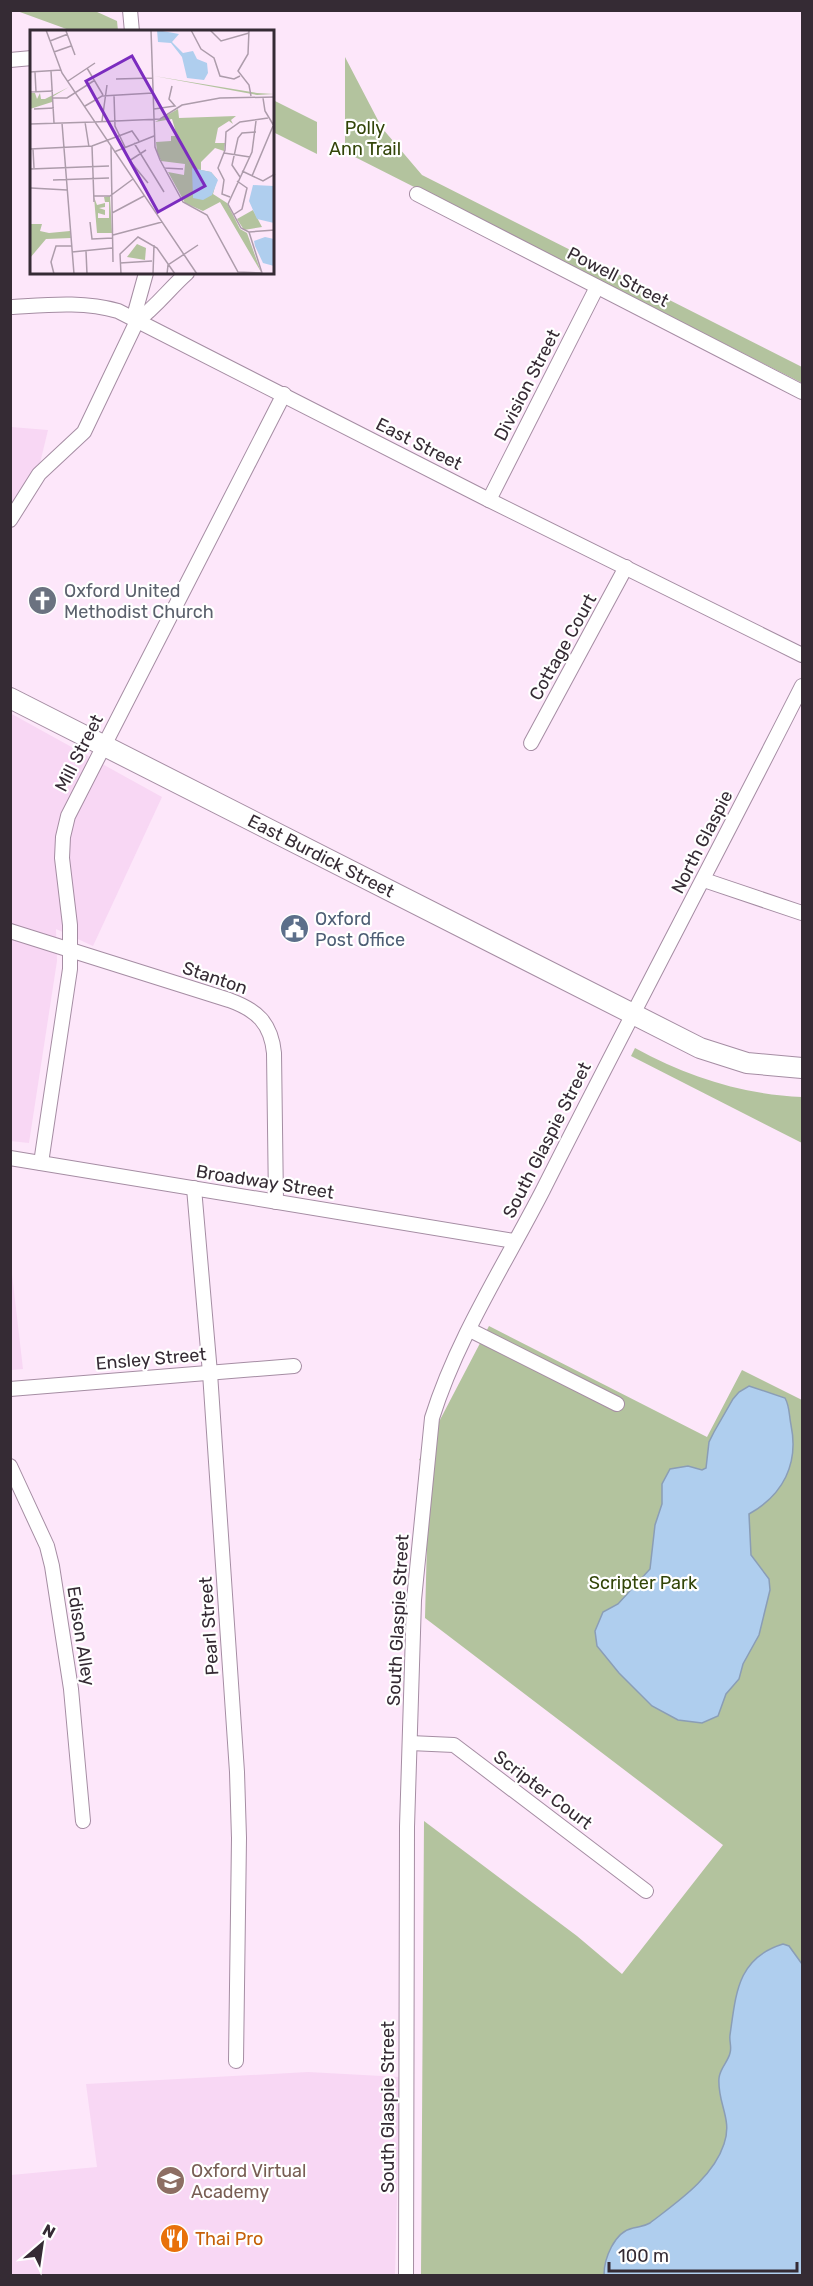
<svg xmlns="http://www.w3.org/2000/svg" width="813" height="2286" font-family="Rubik,sans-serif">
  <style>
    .built { fill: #f8d7f4 }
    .green { fill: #b3c39e }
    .water { fill: #afceee; stroke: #8a9db6; stroke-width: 1.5 }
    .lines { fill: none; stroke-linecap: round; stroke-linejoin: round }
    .street-casing { stroke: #a58da3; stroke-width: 16 }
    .secondary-casing { stroke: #a58da3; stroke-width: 22 }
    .street { stroke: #fff; stroke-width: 14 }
    .secondary { stroke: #fff; stroke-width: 20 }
    .labels { text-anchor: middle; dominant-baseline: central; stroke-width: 4.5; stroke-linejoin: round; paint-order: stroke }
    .park-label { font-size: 18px; fill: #324508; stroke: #fff }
    .street-label { font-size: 18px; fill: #352b34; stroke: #fff }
    .worship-label { font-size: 18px; fill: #5b616d; stroke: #fff; text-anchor: start }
    .service-label { font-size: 18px; fill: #4e5e75; stroke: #fff; text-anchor: start }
    .education-label { font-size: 18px; fill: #785e54; stroke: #fff; text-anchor: start }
    .food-label { font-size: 18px; fill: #c56008; stroke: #fff; text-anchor: start }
    .inset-road { fill: none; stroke: #ad9cab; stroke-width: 1.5 }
    .view { fill: #7b2cbf; fill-opacity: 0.15; stroke: #7b2cbf; stroke-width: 3 }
    .inset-edge { fill: none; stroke: #352b34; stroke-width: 3 }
  </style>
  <rect width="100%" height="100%" fill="#fde7fa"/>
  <g class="built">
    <polygon points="11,427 48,430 34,488 11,523"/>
    <polygon points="10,713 162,797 93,946 56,929 57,961 29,1143 10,1141"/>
    <polygon points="10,1257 23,1369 11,1370 10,1370"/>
    <polygon points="308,2072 400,2077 395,2275 11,2276 11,2175 97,2167 86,2084"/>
  </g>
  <g class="green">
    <polygon points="17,11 95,11 117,21 118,31 72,31"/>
    <polygon points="345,57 382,128 422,175 802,367 802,383 345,152"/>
    <polygon points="273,100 317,122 317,154 273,132"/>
    <path d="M 635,1048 C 688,1077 741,1094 802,1097 L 802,1143 L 631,1056 Z"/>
    <polygon points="489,1326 707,1437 742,1370 802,1400 802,2275 421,2275 424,1821 577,1936 622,1974 723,1845 425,1618 429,1465 419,1460"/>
  </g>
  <g class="water">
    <path d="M 749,1386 L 785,1398 C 790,1407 789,1416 791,1425 C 799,1464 783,1495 749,1514 L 751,1555 L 769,1579 L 770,1590 L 759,1635 L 743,1664 L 739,1679 L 726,1694 L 718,1716 L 702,1723 L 678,1720 L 652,1706 L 619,1673 L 597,1646 L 595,1631 L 603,1612 L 618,1604 L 650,1569 L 655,1525 L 662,1504 L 662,1484 L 670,1469 L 688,1466 L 702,1470 L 706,1468 L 709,1442 L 714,1432 L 733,1399 L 739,1392 Z"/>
    <path d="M 783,1944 L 789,1946 L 802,1964 L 802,2275 L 604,2275 C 604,2259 614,2232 633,2228 C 640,2226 643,2227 650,2223 C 677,2202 713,2178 724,2144 C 733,2119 717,2103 719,2078 C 720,2068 728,2062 730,2053 C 732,2047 729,2041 730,2035 C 736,1994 737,1958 783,1944 Z"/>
  </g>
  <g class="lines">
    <defs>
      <g id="street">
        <polyline points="130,10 132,32"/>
        <polyline points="10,60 32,58"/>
        <polyline points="417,194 802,392"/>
        <path d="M 10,307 C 47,305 83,301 118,311 L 489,500 L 802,655"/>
        <path d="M 137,321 C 156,307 169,289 187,273"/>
        <polyline points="489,500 597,287"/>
        <polyline points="10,520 39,474 84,432 137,321 136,309 146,273"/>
        <polyline points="531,743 626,567"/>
        <polyline points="704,880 802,913"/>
        <path d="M 10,931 L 229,1000 C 257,1010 271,1023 274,1053 L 276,1202"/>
        <polyline points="10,1158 514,1241"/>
        <polyline points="41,1163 70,969 70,925 62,858 63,837 68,816 284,394"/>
        <polyline points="194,1188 210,1373 237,1772 239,1838 236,2061"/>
        <polyline points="470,1330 617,1404"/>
        <polyline points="10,1389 294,1366"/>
        <polyline points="10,1466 47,1546 52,1566 71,1689 83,1821"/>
        <polyline points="410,1743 454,1745 646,1891"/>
        <path d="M 406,2276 L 407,1827 L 414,1600 L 432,1418 C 457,1338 505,1264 543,1190 C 628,1021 717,854 802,686"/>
      </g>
      <polyline id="secondary" points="10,698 700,1048 747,1063 802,1068"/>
    </defs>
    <use href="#street" class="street-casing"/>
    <use href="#secondary" class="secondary-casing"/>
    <use href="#street" class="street"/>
    <use href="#secondary" class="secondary"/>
  </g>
  <defs>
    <symbol id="church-disc" viewBox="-11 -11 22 22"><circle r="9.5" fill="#6b7280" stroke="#fff"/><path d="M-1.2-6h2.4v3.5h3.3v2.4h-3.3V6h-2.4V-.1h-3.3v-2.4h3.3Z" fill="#fff"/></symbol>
    <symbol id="civic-disc" viewBox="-11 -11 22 22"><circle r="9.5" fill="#5c6f8a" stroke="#fff"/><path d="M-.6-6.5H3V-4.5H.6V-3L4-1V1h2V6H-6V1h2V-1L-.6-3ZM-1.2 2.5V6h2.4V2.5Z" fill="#fff"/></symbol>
    <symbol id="school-disc" viewBox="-11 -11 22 22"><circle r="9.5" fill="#8d6e63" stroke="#fff"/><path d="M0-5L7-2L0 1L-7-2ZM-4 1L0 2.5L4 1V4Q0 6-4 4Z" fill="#fff"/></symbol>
    <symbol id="restaurant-disc" viewBox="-11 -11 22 22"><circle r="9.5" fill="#e8710a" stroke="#fff"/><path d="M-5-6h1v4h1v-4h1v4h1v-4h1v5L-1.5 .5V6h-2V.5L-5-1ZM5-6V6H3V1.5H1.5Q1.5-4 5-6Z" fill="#fff"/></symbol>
  </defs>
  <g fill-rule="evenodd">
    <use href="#church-disc" x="26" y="584" width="33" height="33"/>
    <use href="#civic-disc" x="278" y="912" width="33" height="33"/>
    <use href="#school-disc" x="154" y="2164" width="33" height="33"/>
    <use href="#restaurant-disc" x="158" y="2222" width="33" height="33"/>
  </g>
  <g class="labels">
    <g class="park-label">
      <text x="365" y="128">Polly<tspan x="365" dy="21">Ann Trail</tspan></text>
      <text x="643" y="1583">Scripter Park</text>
    </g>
    <g class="street-label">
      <text transform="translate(618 277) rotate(27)">Powell Street</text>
      <text transform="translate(527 385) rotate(-63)">Division Street</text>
      <text transform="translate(419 444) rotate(27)">East Street</text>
      <text transform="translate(563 647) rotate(-61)">Cottage Court</text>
      <text transform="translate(79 753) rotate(-63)">Mill Street</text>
      <text transform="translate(702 842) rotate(-63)">North Glaspie</text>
      <text transform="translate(321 856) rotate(27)">East Burdick Street</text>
      <text transform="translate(215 978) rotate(19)">Stanton</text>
      <text transform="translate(547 1140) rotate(-63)">South Glaspie Street</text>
      <text transform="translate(265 1182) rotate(9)">Broadway Street</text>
      <text transform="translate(151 1359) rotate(-5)">Ensley Street</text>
      <text transform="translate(398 1620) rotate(-87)">South Glaspie Street</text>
      <text transform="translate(209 1626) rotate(-94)">Pearl Street</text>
      <text transform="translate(81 1636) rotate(81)">Edison Alley</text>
      <text transform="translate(543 1790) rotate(37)">Scripter Court</text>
      <text transform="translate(388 2107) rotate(-90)">South Glaspie Street</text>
    </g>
    <g class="worship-label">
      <text x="64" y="591">Oxford United<tspan x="64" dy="21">Methodist Church</tspan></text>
    </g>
    <g class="service-label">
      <text x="315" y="919">Oxford<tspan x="315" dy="21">Post Office</tspan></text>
    </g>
    <g class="education-label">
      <text x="191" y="2171">Oxford Virtual<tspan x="191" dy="21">Academy</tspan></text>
    </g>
    <g class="food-label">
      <text x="195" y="2239">Thai Pro</text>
    </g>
  </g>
  <g transform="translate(30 30)">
    <rect width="244" height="244" fill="#fde7fa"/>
    <path d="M 124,46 L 227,63 L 244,64 L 227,65 ZM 39,57 L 22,67 L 22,72 L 0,79 L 0,63 L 5,63 L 7,69 L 10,63 L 11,69 L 15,69 ZM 148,79 L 149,88 L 206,86 L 201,90 L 203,94 L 199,91 L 188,98 L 185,113 L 195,113 L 194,121 L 185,118 L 171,132 L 171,140 L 181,142 L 187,149 L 183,164 L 197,173 L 210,199 L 217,203 L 231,242 L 190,172 L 173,181 L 155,173 L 138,142 L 154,145 L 155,134 L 131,131 L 127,122 L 126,112 L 141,111 L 141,106 L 147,106 L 142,89 L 125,92 ZM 80,166 L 82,203 L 67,203 L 64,167 L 67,175 L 75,173 L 75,177 L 69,178 L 75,180 L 75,185 L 68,183 L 68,188 L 79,188 L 79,172 L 75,172 L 74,167 ZM 223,180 L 232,197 L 214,200 L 207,189 ZM 0,194 L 12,194 L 10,201 L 19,203 L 40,201 L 41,208 L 16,209 L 0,228 ZM 107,214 L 116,218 L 115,230 L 97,227 Z" fill="#b3c39e"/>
    <path d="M 127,0 L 149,4 L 142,12 L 153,23 L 163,21 L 167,29 L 177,33 L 178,43 L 174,50 L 157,48 L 152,27 L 141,13 L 128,12 ZM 162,138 L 181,142 L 188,150 L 182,165 L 173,170 L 163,168 ZM 223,155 L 244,156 L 244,193 L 227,189 L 219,171 ZM 235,207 L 244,209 L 244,236 L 233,233 L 225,216 L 224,211 Z" fill="#afceee"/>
    <path class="inset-road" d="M 16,0 L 32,43 L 167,244M 121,0 L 125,117 L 130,130 L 153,172 L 177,185 L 208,242 L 232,243M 161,0 L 171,19 L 184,28 L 190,46 L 204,49 L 210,46M 180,0 L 191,11 L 219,3M 219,0 L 218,24 L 208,41 L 219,55 L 221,66M 36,1 L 45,25M 20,11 L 38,4M 24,22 L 41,16M 57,38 L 73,65M 21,41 L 24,93M 0,42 L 31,40M 5,42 L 6,62M 86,49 L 123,48M 38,51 L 65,33M 0,62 L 23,61M 84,65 L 85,96 L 95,117M 23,68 L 37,68 L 65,50M 233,68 L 235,81 L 244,96M 55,76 L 72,66 L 123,63M 4,79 L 24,78M 124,79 L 145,76 L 139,69 L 142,56M 72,91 L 77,55M 226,91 L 222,122 L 198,174 L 211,198 L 219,202 L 232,243M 55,92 L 59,117M 64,92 L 130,89 L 152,75 L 190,68 L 245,67M 32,93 L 44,244M 0,94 L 64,92M 104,113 L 134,162M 62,116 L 64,172M 81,116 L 83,232M 0,119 L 62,116 L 102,101 L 109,111M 3,119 L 4,138M 84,122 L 124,106M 194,123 L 220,127M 99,131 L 116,120M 100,131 L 118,153M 134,138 L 153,139M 0,139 L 79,136M 212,141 L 233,151 L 245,144M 222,146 L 243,96M 210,147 L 202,135 L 208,108 L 212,103 L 226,102M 23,150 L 79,148M 1,158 L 37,160M 64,166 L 80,166 L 103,149M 200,167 L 192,164 L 194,150 L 188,138 L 195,120 L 196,102 L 210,92 L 238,88M 82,183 L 114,166M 203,185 L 212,179 L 217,158 L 207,151M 60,192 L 62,209 L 83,208M 219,202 L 245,200M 83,205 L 132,192M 56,221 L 57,244M 42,222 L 82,218M 90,233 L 122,231M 24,244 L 21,232 L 26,216 L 42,216M 91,244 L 90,224 L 108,207 L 127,218 L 145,244M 123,244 L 124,215M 137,244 L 138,235 L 168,215"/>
    <path class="view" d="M 102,26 L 175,156 L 128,182 L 56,51 Z"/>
    <rect width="244" height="244" class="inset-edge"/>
  </g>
  <rect width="813" height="2286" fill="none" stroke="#352b34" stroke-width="24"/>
  <g transform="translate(42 2244) rotate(29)" stroke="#ffffff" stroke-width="4.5" paint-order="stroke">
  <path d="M0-4.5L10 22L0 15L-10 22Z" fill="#352b34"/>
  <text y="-9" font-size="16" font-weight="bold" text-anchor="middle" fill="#352b34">N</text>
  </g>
  <path d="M609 2262v9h188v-9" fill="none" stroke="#352b34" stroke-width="3"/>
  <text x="618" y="2262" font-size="18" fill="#352b34" stroke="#ffffff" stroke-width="4.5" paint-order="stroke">100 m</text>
</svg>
